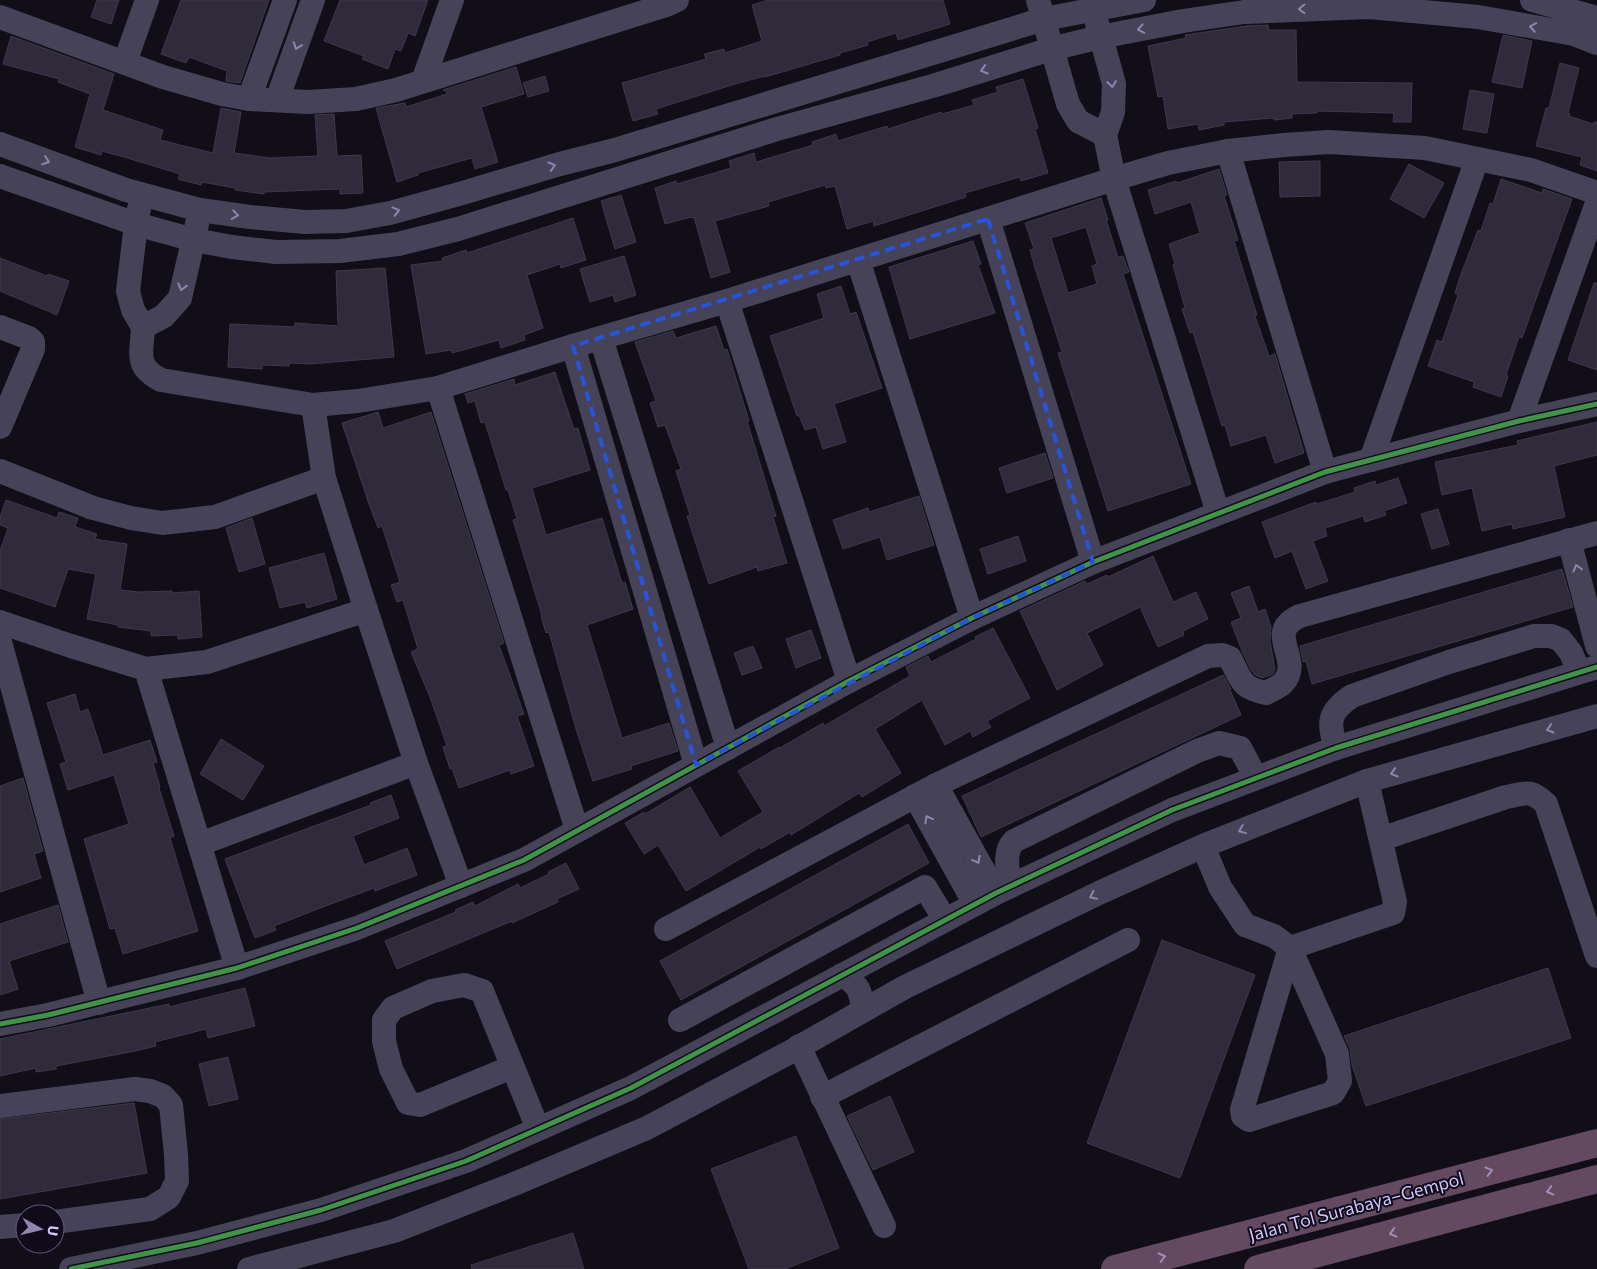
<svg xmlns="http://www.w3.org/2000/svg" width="1597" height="1269" font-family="Commissioner,sans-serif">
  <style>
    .building { fill: #2f2b3b; stroke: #3e384c; fill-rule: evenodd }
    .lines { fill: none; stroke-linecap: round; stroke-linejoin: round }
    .minor { stroke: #464359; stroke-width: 24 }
    .highway { stroke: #634a61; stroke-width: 28 }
    .cycleway-casing { stroke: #0f0b1b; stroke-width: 8 }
    .cycleway { stroke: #419447; stroke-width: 5 }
    .oneway { stroke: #8c85ac }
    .oneway2 { stroke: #a08fb7 }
    .marked { fill: none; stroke: #2654da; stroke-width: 4; stroke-dasharray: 10 6; stroke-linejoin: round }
    .labels { text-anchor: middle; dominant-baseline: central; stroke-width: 4; stroke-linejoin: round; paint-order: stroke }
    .street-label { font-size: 18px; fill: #d2c7fe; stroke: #0f0b1b }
  </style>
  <rect width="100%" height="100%" fill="#110e18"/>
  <g class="building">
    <polygon points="97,0 119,0 111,24 91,17"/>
    <polygon points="181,0 269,0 240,83 226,81 227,71 189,57 186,63 161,54"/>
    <polygon points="340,0 428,0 415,36 408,33 401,51 395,49 388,69 362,59 364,56 324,41"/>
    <polygon points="769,0 943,0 950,24 898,40 896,33 867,42 868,45 840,53 840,55 765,77 765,76 735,84 656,109 658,114 633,121 622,83 706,59 704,54 724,49 725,53 762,41 752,5"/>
    <polygon points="1268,25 1269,30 1296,30 1297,82 1412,83 1411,122 1393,122 1394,113 1317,111 1317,113 1292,114 1292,118 1274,120 1273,118 1224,122 1224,125 1199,130 1198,124 1168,129 1163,96 1158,97 1148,46 1186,38 1185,35 1246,26"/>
    <polygon points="1503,35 1532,41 1522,88 1492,82"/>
    <polygon points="11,36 114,74 103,110 163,130 160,140 213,153 221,108 241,112 234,153 270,158 318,156 315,115 334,114 337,156 361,155 363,193 340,194 340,189 264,192 264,194 235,190 235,188 202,182 201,185 178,179 180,174 124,157 102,151 101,155 75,147 90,94 58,82 59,79 3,64"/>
    <polygon points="1560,63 1579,68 1568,113 1570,114 1569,116 1593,124 1594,122 1597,122 1597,171 1580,165 1582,157 1536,146 1546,108 1549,108"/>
    <polygon points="516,67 524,94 481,107 498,162 475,169 472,158 418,173 418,175 397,182 376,108 405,103 406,107 447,94 446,91 443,90"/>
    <polygon points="545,76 549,91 528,97 523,83"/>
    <polygon points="1023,79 1038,128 1035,129 1048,173 1021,181 1020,177 965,193 966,197 874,226 873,221 847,229 835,186 826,188 825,185 768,202 769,206 715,221 730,272 711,278 694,217 692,218 691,217 665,224 655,188 676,181 677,184 731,168 729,161 754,153 756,162 813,145 812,142 836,134 838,141 887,126 888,129 941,112 942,114 974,105 972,100 998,92 996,87"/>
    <polygon points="1470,90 1494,94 1487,133 1463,129"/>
    <polygon points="1320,161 1320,196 1280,197 1279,162"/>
    <polygon points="1409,164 1444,183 1424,218 1390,199"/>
    <polygon points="1219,169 1227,195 1224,196 1238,240 1234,241 1257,315 1255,316 1269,356 1275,354 1304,453 1275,463 1266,435 1231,446 1225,425 1222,426 1193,332 1190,333 1182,309 1185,308 1173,265 1175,264 1169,244 1200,233 1191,202 1155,214 1148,190 1176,181 1177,183"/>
    <polygon points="1501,179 1542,193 1543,189 1572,199 1522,338 1519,337 1506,375 1508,376 1501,397 1473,387 1474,382 1428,366 1437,340 1442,342 1458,295 1455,293 1461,274 1478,230 1481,231 1490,203 1493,204"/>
    <polygon points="621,195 636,242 615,249 601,201"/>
    <path d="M 1101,198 L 1108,220 L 1106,220 L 1118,257 L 1123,256 L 1129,272 L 1123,274 L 1191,484 L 1108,511 L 1058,353 L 1062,352 L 1035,268 L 1030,250 L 1034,249 L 1025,223 ZM 1086,227 L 1097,264 L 1092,266 L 1097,284 L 1068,293 L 1051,238 Z"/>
    <polygon points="573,218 586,260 561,268 560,264 527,275 543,328 524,335 525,340 501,348 499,340 452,353 451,350 426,354 411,265 443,261 442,258 466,250 467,253"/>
    <polygon points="973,241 981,264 978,265 995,313 910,339 889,267"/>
    <polygon points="624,256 636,295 615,302 613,295 590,302 580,269"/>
    <polygon points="0,258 47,276 48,274 69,281 57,315 0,291"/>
    <polygon points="385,268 394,357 310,364 289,363 289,366 262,365 262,369 228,367 230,324 295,327 295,323 338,326 336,271"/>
    <polygon points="1594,283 1597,283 1597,370 1568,360"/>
    <polygon points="841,286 850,314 856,312 882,388 834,404 846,442 823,449 816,427 805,430 799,415 797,416 770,336 824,318 817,294"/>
    <polygon points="716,326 724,350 727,349 749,421 747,421 776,516 773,517 787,563 758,571 757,567 709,584 687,516 690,515 676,471 681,469 665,425 658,427 650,403 656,401 635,342 673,331 676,338"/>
    <polygon points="555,372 574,429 578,428 590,470 532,488 546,535 602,518 622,583 625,582 633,609 587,625 622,738 669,723 678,751 631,766 632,769 593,781 576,729 549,632 546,633 541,616 542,616 513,520 517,519 508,490 506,490 485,422 481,423 475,401 468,403 465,394 514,379 515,385"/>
    <polygon points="378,412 383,428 431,412 504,643 499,645 524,714 517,716 534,766 511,774 510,770 459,788 452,768 450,769 443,747 447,746 430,697 411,652 418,649 403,600 397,602 391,585 400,582 382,526 378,528 370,507 342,423"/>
    <polygon points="1597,422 1597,455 1554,466 1565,517 1513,529 1512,524 1482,531 1472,488 1442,495 1435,462 1518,445 1517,441"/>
    <polygon points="1045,453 1053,478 1007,493 999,468"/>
    <polygon points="1398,478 1407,503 1384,511 1386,515 1365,522 1363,516 1325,528 1327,536 1313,541 1328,581 1306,589 1292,551 1275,558 1262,522 1316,502 1317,504 1355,492 1354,488 1375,481 1376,485"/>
    <polygon points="919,496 934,545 887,560 880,537 843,549 833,520 868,508 869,512"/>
    <polygon points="6,500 57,518 59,512 78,518 75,527 97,534 95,539 127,544 120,590 139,592 172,591 172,593 199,591 202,637 178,639 178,635 151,636 151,631 118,627 118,625 87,619 96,574 68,569 55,607 0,588 0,551 8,528 0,525 0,517"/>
    <polygon points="1438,509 1449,544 1432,549 1421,514"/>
    <polygon points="252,518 265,564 239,572 226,528"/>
    <polygon points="1018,536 1026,561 988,574 980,549"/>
    <polygon points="324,553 337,599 307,608 305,602 280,608 269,568"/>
    <polygon points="1153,556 1173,602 1196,592 1208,619 1183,631 1184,635 1158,647 1140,607 1087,633 1103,665 1057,690 1020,611 1085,581 1087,584 1107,575 1108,577"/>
    <polygon points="1562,569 1573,607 1312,684 1306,661 1303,662 1300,646"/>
    <polygon points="1249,586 1258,612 1265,609 1271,627 1270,641 1275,669 1273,674 1262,678 1255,675 1251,670 1242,651 1231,622 1241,618 1231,593"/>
    <polygon points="993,628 1030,698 987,721 991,727 973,737 970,731 945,745 922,700 875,729 901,773 862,797 859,793 791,835 790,832 761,849 760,847 686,891 658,845 644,854 625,823 644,812 645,814 690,787 720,838 763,812 738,771 779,747 780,748 823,723 824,726 910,676 906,667 928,656 931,662 976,639 975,637"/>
    <polygon points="811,630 821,658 796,668 786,639"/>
    <polygon points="753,646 762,668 742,675 734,653"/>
    <polygon points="1223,675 1231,689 1230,690 1241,715 981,837 962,796"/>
    <polygon points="75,694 80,712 88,709 103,755 150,740 157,762 153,763 160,787 159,788 174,836 170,838 198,931 123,954 115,928 110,929 84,839 129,824 114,775 68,790 60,764 66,762 47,703"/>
    <polygon points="221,739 264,766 243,800 200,774"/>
    <polygon points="23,778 43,851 34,854 41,878 0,892 0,786"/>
    <polygon points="391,795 399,818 353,836 364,865 407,848 417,875 375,891 374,888 323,907 274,926 276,930 255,938 225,859 371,805 370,803"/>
    <polygon points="908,824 929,863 681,1000 660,961"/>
    <polygon points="566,863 579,889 557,899 558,902 512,923 512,921 397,969 385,941 456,912 455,910 473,902 475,906 518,884 520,888 549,874 548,872"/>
    <polygon points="58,905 68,942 9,961 18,989 0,995 0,924"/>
    <polygon points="1162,940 1255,975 1180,1178 1087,1143"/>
    <polygon points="1548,968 1571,1038 1366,1106 1352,1065 1350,1049 1344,1036"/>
    <polygon points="245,988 255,1026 208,1038 206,1029 155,1042 156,1046 135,1051 56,1066 56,1069 36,1072 36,1068 0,1076 0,1039 169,1004 169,1007"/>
    <polygon points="228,1057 238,1099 209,1106 199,1064"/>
    <polygon points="890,1096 914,1152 873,1170 847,1116"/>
    <polygon points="134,1103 147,1173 0,1199 0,1119"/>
    <polygon points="796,1136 839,1248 785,1269 749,1269 711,1169"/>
    <polygon points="573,1233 584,1269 472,1269 471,1265"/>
  </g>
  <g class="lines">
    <g class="minor">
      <polyline points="1038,0 1068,104 1078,121 1105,135 1113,112 1114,84 1097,23"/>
      <polyline points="1532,0 1597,18"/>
      <polyline points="0,17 163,77 222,94 249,99 307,102 356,99 396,90 666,5 677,0"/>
      <polyline points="125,62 147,0"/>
      <polyline points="423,81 452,0"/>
      <polyline points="249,99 285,0"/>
      <polyline points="277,100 313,0"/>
      <polyline points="1105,135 1114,179 1218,513"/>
      <polyline points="0,144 126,190 200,210 250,217 305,222 346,221 390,213 459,194 560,164 615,150 1044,19 1144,0"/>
      <polyline points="1228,151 1325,472"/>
      <polyline points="0,176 136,224 194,240 232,247 276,252 340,251 398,244 458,229 777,129 936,85 1051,49 1100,37 1183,21 1244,12 1369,7 1478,17 1574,34 1597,43"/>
      <polyline points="139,209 136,224 128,291 133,310 143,327 164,316 180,298 197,224"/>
      <polyline points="988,219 1093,562"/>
      <polyline points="858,260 972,618"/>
      <polyline points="727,301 849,681"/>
      <polyline points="0,327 29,338 33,342 33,349 0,427"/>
      <path d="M 143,327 C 142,354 134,366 161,380 L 313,405 L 358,401 L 438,388 L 573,346 L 727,301 L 1114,179 L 1168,163 L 1228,151 L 1284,145 L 1329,142 L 1425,148 L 1531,170 L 1597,193"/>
      <polyline points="601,338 728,748"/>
      <polyline points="573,346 696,765"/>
      <polyline points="438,388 577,830"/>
      <polyline points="313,405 324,478 366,610 416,763 461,886"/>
      <polyline points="1519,421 1597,203"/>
      <polyline points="1371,460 1477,159"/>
      <polyline points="0,471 93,508 131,518 162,523 215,517 324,478"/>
      <polyline points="1569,540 1597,646"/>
      <polyline points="0,622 71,646 146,669 207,662 366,610"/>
      <polyline points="0,642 99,1003"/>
      <polyline points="146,669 237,968"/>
      <path d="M 1336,748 C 1328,722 1328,712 1352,696 L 1449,662 L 1534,636 L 1551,636 L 1561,640 L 1571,653 L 1579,672"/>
      <polyline points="936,785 996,893"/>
      <polyline points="915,796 975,904"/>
      <path d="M 1381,839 L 1506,797 C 1526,793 1531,789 1546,804 L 1597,956"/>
      <polyline points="200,844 416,763"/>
      <polyline points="1203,846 1220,887 1245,925 1274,936 1290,948 1337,1054 1340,1081 1333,1093 1249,1120 1243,1116 1242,1110 1290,948 1393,913 1395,902 1367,781"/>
      <path d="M 1010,886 C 1008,871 1003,852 1014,841 L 1197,751 L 1219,743 L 1240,748 L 1256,778"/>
      <path d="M 666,929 L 936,785 L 1208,656 L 1222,655 L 1230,658 C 1241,679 1240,688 1266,693 C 1271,690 1279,687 1283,683 C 1305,659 1262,633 1300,616 L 1597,533"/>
      <path d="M 842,975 C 859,985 861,991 863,1010"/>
      <polyline points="680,1020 925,887 945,920"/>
      <polyline points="0,1024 48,1015 237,968 357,928 524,860 849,681 972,618 1093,562 1325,472 1519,421 1597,404"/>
      <polyline points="799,1046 884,1226"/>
      <polyline points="512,1067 420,1105 408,1103 391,1069 384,1041 384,1020 393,1008 432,991 464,985 482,991 538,1129"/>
      <polyline points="822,1097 1128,940"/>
      <polyline points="0,1106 135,1089 150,1091 163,1096 171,1105 176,1154 177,1181 169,1197 150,1209 55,1222"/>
      <polyline points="0,1227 25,1225"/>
      <polyline points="71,1269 197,1243 321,1210 466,1161 631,1088 996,893 1172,810 1336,748 1597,667"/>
      <polyline points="249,1269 394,1231 519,1182 647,1128 792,1051 905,987 1101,892 1203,846 1367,781 1597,716"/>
    </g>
    <g class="highway">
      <polyline points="1115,1269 1597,1143"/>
      <polyline points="1258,1269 1597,1179"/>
    </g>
    <defs>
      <g id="cycleway">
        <polyline points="0,1024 48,1015 237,968 357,928 524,860 849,681 972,618 1093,562 1325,472 1519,421 1597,404"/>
        <polyline points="71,1269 197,1243 321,1210 466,1161 631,1088 996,893 1172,810 1336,748 1597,667"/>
      </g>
    </defs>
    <use href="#cycleway" class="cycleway-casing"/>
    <use href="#cycleway" class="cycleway"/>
  </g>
  <defs><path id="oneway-chevron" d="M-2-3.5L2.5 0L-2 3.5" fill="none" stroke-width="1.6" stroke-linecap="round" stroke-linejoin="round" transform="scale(1.25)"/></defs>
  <g class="oneway">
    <use href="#oneway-chevron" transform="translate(1302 9) rotate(178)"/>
    <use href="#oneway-chevron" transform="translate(1533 27) rotate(-170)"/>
    <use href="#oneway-chevron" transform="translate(1141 29) rotate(169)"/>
    <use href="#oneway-chevron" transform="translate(297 46) rotate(110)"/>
    <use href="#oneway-chevron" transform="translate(984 70) rotate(163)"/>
    <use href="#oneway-chevron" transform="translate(1112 84) rotate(83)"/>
    <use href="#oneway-chevron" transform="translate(46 161) rotate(20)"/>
    <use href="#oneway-chevron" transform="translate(552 166) rotate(-17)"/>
    <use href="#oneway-chevron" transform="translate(396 211) rotate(-15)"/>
    <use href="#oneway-chevron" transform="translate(235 215) rotate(9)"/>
    <use href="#oneway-chevron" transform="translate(182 287) rotate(104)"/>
    <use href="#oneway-chevron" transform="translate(1577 568) rotate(-105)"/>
    <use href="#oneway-chevron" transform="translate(1550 729) rotate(164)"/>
    <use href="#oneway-chevron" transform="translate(1394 773) rotate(163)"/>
    <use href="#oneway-chevron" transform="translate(928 819) rotate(-119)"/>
    <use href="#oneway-chevron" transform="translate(1242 830) rotate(158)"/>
    <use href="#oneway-chevron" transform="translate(977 860) rotate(61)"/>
    <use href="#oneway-chevron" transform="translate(1093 896) rotate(154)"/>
  </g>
  <g class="oneway2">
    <use href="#oneway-chevron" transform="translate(1489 1171) rotate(-15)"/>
    <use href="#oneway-chevron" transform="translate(1550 1191) rotate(166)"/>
    <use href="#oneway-chevron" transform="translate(1393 1233) rotate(165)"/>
    <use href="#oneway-chevron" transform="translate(1162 1257) rotate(-14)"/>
  </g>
  <path class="marked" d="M 988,219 L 1093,562 L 972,618 L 696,765 L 573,346 Z"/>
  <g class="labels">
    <g class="street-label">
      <text transform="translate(1356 1206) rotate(-15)">Jalan Tol Surabaya–Gempol</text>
    </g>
  </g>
  <g transform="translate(40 1229) rotate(98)"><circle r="24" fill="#0f0b1b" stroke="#5d5676"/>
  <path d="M0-4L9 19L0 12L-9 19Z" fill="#8e86ae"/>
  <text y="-8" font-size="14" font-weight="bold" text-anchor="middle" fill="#d2c7fe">U</text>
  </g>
</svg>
